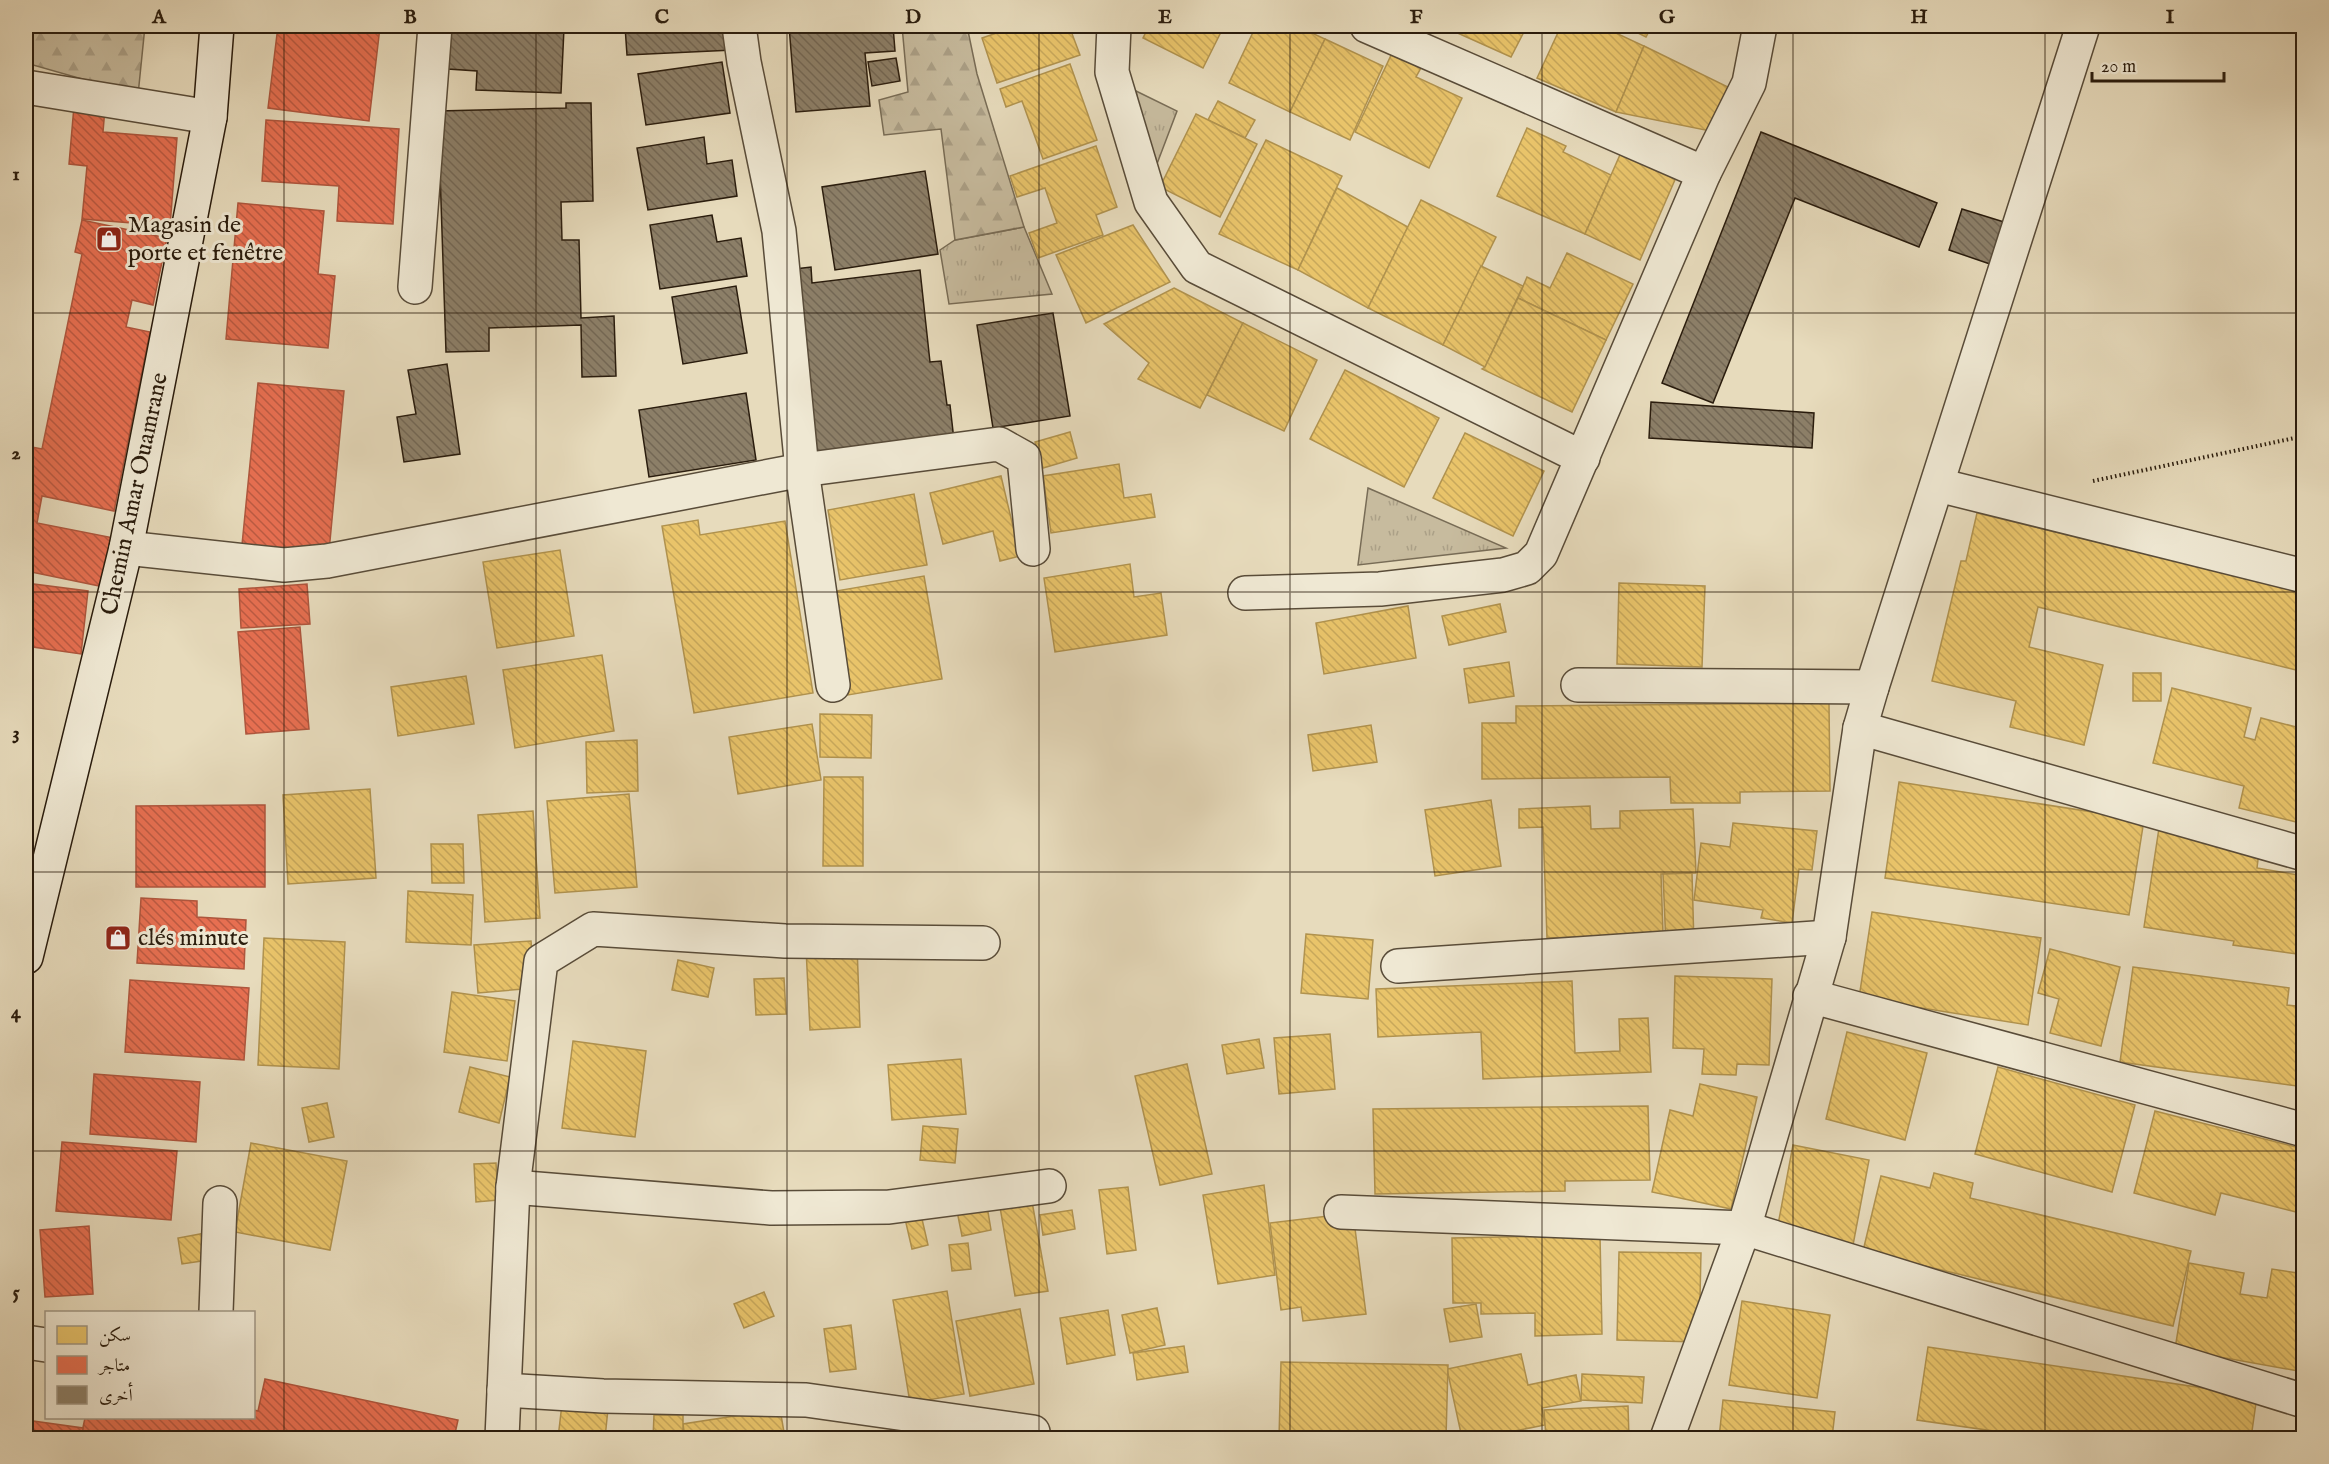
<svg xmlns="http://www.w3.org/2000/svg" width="2329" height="1464" font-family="'IM FELL English',Amiri,serif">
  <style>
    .grass { fill: url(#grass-tufts); stroke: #786c56; stroke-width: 1.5 }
    .forest { fill: url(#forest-firs); stroke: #786c56; stroke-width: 1.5 }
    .homes { fill: url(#homes-back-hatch); stroke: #b0924e; stroke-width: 1.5 }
    .shops { fill: url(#shops-back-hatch); stroke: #ae563d; stroke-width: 1.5 }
    .building { fill: url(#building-back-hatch); stroke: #2a1c0d; stroke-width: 1.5 }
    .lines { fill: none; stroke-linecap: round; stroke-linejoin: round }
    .street-casing { stroke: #594c39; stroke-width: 36 }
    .secondary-casing { stroke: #2a1c0d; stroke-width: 36 }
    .path { stroke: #2a1c0d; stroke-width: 4; stroke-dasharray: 1.5 3; stroke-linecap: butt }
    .street { stroke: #efe8d3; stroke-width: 33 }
    .secondary { stroke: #efe8d3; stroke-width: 33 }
    .grid { fill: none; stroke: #2a1c0d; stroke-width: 1.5; stroke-opacity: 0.55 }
    .labels { text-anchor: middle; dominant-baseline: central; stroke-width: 6; stroke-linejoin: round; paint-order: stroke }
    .poi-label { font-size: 24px; fill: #2a1c0d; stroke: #efe8d3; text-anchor: start }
    .street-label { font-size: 24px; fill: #2a1c0d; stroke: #efe8d3 }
    .neatline { fill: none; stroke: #2a1c0d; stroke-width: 2 }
    .grid-label { font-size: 20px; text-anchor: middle; font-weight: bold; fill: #2a1c0d }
  </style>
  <defs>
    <pattern id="grass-tufts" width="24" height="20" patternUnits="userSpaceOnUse" patternTransform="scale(1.5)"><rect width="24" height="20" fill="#c7bb9e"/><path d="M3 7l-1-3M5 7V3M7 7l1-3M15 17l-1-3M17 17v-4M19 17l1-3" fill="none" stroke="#aba087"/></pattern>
    <pattern id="forest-firs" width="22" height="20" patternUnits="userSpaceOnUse" patternTransform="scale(1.5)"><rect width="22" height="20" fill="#c7bb9e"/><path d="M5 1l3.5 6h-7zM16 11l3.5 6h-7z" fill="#aba087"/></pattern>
    <pattern id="homes-back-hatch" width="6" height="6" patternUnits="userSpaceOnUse" patternTransform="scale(1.5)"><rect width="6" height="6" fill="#e9c46a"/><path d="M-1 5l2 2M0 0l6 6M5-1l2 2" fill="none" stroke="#c8a85b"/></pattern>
    <pattern id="shops-back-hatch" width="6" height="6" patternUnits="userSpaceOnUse" patternTransform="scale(1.5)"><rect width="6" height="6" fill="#e76f51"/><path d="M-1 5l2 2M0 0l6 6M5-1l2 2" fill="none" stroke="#bb5a42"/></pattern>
    <pattern id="building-back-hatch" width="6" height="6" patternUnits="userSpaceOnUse" patternTransform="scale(1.5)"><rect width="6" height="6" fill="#8c7f68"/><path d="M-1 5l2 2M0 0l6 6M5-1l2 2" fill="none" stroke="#736754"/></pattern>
  </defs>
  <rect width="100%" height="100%" fill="#e7dbbc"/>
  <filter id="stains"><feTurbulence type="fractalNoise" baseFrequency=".00333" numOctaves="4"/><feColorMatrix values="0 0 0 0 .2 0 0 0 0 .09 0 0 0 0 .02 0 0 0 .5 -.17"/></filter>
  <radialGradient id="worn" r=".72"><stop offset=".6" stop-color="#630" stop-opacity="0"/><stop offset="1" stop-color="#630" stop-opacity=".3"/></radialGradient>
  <g class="grass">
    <polygon points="1136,91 1177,111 1152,177"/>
    <polygon points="1024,227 1052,294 949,304 940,250 955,240"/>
    <polygon points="1368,488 1506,548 1358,565"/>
  </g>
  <g class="forest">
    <polygon points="26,26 145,26 138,95 26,63"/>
    <polygon points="902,26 967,26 977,74 1024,227 955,240 941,129 884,135 879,100 908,92"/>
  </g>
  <g class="homes">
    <polygon points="1017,26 1088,26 1071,31 1080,55 997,83 982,38"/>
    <polygon points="1149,26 1224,26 1203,68 1143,38"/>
    <polygon points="1256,26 1297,26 1325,39 1290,112 1229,83"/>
    <polygon points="1442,26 1527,26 1511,57"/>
    <polygon points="1561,26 1601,26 1644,46 1616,112 1537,78"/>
    <polygon points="1624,26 1652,26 1646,37"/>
    <polygon points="1325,39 1383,66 1350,140 1290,112"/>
    <polygon points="1644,46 1728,87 1710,131 1616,112"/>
    <polygon points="1393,51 1422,66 1416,77 1462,98 1429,168 1355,132"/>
    <polygon points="1070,64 1097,140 1043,159 1022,101 1006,107 1000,89"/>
    <polygon points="1218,101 1255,120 1245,138 1208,120"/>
    <polygon points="1196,114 1257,144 1220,217 1160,187"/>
    <polygon points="1527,128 1566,146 1563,152 1611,175 1585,234 1497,196"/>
    <polygon points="1266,140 1342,176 1298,270 1219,234"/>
    <polygon points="1096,146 1117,207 1096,215 1103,235 1038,258 1029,233 1057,223 1045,188 1017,197 1010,176"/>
    <polygon points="1623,148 1678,173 1640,260 1585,234"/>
    <polygon points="1337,188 1408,227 1368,308 1298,270"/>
    <polygon points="1421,200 1496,237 1443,345 1368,308"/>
    <polygon points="1133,225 1170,282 1086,323 1056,255"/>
    <polygon points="1567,253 1633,284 1606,340 1518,298 1527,277 1550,288"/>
    <polygon points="1481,266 1523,286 1485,367 1443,345"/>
    <polygon points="1174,288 1243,323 1200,408 1138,379 1149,363 1104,324"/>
    <polygon points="1518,298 1606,340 1572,412 1482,369 1485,367"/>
    <polygon points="1243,323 1317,360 1284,431 1207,395"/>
    <polygon points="1345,370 1439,418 1404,487 1310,439"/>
    <polygon points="1070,432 1077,458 1043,468 1035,442"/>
    <polygon points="1465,433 1544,471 1513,536 1433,498"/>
    <polygon points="1119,464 1124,498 1151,494 1155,517 1051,533 1043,476"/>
    <polygon points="1001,476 1020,556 1000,561 993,531 943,544 930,493"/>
    <polygon points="914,494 927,565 840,580 828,510"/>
    <polygon points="1977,513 2304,592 2304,672 2038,607 2029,647 2103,665 2084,745 2010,727 2016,701 1932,681 1961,561 1966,561"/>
    <polygon points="698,520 700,535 785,521 813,693 694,713 662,526"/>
    <polygon points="560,550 574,636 497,648 483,562"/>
    <polygon points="1130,564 1134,597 1161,593 1167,635 1055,652 1044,578"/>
    <polygon points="924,576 942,679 848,695 830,592"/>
    <polygon points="1619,583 1705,586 1702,667 1617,664"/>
    <polygon points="1500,604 1506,632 1449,645 1442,616"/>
    <polygon points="1408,606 1416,658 1324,674 1316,623"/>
    <polygon points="602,655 614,731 515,748 503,670"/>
    <polygon points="1509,662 1514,696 1469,703 1464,669"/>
    <rect x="2133" y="673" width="28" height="28"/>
    <polygon points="466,676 474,724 398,736 391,687"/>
    <polygon points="2172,688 2251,708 2244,737 2255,740 2261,718 2304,729 2304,824 2239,808 2244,786 2153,763"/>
    <polygon points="1829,703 1830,791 1740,792 1740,803 1671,803 1670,777 1482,779 1482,723 1516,723 1516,706"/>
    <polygon points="820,714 872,715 871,758 820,757"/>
    <polygon points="812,724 821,780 738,794 729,737"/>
    <polygon points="1371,725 1377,762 1313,771 1308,735"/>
    <polygon points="637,740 638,791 587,793 586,742"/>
    <polygon points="824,777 863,777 863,866 823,866"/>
    <polygon points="1899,782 2144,820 2129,915 1885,878"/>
    <polygon points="370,789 376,878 288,884 283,795"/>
    <polygon points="629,794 637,887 555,893 547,801"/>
    <polygon points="1491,800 1501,866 1435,876 1425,810"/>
    <polygon points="1590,806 1591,829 1620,828 1620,811 1693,809 1696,873 1661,874 1663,934 1547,938 1543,827 1519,828 1519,809"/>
    <polygon points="533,811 540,918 485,922 478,815"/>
    <polygon points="1733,823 1817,831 1812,870 1799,869 1792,923 1761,918 1763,910 1694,900 1701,843 1730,847"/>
    <polygon points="2159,828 2260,844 2257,868 2304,876 2304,955 2233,945 2234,941 2144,927"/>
    <polygon points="431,844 463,844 464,883 432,883"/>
    <polygon points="1692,873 1694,945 1666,946 1663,874"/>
    <polygon points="408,891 473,895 471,945 406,942"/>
    <polygon points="1872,912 2041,938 2028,1025 1859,998"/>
    <polygon points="1306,934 1373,940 1368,999 1301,993"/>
    <polygon points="264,938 345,942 339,1069 258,1065"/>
    <polygon points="531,941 535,988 478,993 474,945"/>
    <polygon points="857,946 860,1027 810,1030 806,948"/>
    <polygon points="2050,949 2120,967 2101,1046 2050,1033 2059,999 2038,993"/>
    <polygon points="678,960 714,968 708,997 672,990"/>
    <polygon points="2133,967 2289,988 2287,1005 2304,1007 2304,1087 2120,1062"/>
    <polygon points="1675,976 1772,979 1769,1065 1737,1064 1736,1075 1702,1074 1704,1049 1673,1048"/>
    <polygon points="784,978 786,1014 756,1015 754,979"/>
    <polygon points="1572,981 1575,1053 1620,1051 1619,1019 1648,1018 1651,1072 1483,1079 1481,1032 1378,1037 1376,989"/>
    <polygon points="452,992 515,1001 507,1061 444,1052"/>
    <polygon points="1847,1032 1927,1053 1905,1140 1826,1119"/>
    <polygon points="1330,1034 1335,1089 1279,1094 1274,1038"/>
    <polygon points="1259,1039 1264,1068 1227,1074 1222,1045"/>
    <polygon points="573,1041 646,1051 635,1137 562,1128"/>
    <polygon points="961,1059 966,1114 892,1120 888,1065"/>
    <polygon points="1187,1064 1212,1174 1160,1185 1135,1076"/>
    <polygon points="470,1067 510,1077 499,1123 459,1112"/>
    <polygon points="1998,1067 2135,1105 2112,1192 1975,1154"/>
    <polygon points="1700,1084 1757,1097 1731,1209 1652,1192 1670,1110 1693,1116"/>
    <polygon points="327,1103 334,1137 309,1142 302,1108"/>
    <polygon points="1648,1106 1650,1180 1565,1181 1565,1191 1375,1194 1373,1109"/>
    <polygon points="2155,1111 2304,1149 2304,1214 2221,1193 2215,1215 2134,1193"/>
    <polygon points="923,1126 958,1129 955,1163 920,1160"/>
    <polygon points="251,1143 347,1161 330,1250 235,1232"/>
    <polygon points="1793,1145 1869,1160 1853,1245 1777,1230"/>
    <polygon points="496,1163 498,1200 476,1202 474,1164"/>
    <polygon points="1934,1173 1973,1183 1970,1198 2191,1251 2173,1326 1863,1251 1881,1176 1930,1188"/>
    <polygon points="1264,1185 1275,1275 1218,1284 1203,1195"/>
    <polygon points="1128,1187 1136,1250 1107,1254 1099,1190"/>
    <polygon points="1031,1196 1048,1291 1015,1296 999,1201"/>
    <polygon points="986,1200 991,1230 962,1236 956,1206"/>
    <polygon points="919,1206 928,1245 912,1249 903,1210"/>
    <polygon points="1072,1210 1075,1229 1043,1235 1040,1215"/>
    <polygon points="1353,1213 1366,1314 1303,1321 1301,1307 1281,1310 1270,1223"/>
    <polygon points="211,1232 215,1259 182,1264 178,1238"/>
    <polygon points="1600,1235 1602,1334 1535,1336 1535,1313 1481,1314 1481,1303 1453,1303 1452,1238"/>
    <polygon points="968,1243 971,1269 952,1271 949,1245"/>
    <polygon points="1619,1252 1701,1253 1699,1342 1617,1340"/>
    <polygon points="2189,1263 2244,1273 2240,1294 2267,1298 2272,1269 2304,1274 2304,1372 2175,1349"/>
    <polygon points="947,1291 964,1394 910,1403 893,1300"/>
    <polygon points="764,1292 774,1316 744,1328 734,1304"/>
    <polygon points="1742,1301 1830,1315 1817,1398 1729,1385"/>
    <polygon points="1476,1304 1482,1337 1450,1342 1444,1309"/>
    <polygon points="1157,1308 1165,1345 1130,1353 1122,1315"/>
    <polygon points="1020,1309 1034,1384 970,1396 956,1321"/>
    <polygon points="1108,1310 1115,1355 1067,1364 1060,1318"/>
    <polygon points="851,1325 856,1369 830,1372 824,1329"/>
    <polygon points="1184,1346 1188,1372 1137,1380 1133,1353"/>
    <polygon points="1928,1347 2257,1396 2251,1438 1992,1438 1993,1431 1917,1420"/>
    <polygon points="1521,1354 1528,1385 1576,1375 1581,1401 1542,1408 1545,1425 1479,1438 1462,1438 1447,1369"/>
    <polygon points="1281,1362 1448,1365 1446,1438 1279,1438"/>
    <polygon points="1582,1374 1644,1377 1642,1403 1581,1400"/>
    <polygon points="1723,1400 1835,1412 1832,1438 1719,1438"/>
    <polygon points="562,1404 608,1409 605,1438 558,1438"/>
    <polygon points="1628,1406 1629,1438 1546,1438 1544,1410"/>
    <polygon points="780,1409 785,1438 685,1438 683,1424"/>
    <polygon points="654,1415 683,1415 683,1438 653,1438"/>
  </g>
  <g class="shops">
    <polygon points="278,26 380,27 369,121 268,108"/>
    <polygon points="74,106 105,108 103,132 177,138 170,226 82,219 87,166 69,164"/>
    <polygon points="266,120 399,129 393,224 337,221 339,186 262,181"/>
    <polygon points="238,203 324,211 318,274 335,276 328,348 226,339"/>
    <polygon points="82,220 167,238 153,305 132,300 126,327 150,332 114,511 42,496 37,523 124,540 114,589 26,571 26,446 42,449 82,254 75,252"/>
    <polygon points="258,383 344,391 327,573 240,565"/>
    <polygon points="26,583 88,591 81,654 26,646"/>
    <polygon points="307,584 310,624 241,628 239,589"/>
    <polygon points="300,627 309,729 246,734 238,632"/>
    <polygon points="265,805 265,887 136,887 136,806"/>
    <polygon points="141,898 197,901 197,917 246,920 244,969 137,963"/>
    <polygon points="130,980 249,988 244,1060 125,1052"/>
    <polygon points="94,1074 200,1082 196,1142 90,1134"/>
    <polygon points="62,1142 177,1151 171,1220 56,1211"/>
    <polygon points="89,1226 93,1294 45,1297 40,1230"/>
    <polygon points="265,1379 458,1420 454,1438 114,1438 82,1432 85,1418 254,1418 254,1410 258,1411"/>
    <polygon points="26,1420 83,1428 82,1438 26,1438"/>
  </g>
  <g class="building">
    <polygon points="450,26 545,26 545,28 564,28 561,93 476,90 477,71 448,69"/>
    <polygon points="625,26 732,26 733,50 627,55"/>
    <polygon points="789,26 893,26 895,51 865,53 870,106 796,112"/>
    <polygon points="896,58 900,81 872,86 868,62"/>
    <polygon points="722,62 730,113 646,125 638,74"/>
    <polygon points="566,103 591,103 593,201 561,202 562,240 579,240 581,318 614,316 616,376 582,377 581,325 489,328 489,351 446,352 438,111 566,108"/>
    <polygon points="1761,132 1937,203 1919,247 1795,198 1713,403 1662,383"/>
    <polygon points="704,137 707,164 732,160 737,196 648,210 637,148"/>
    <polygon points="925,171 938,254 835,270 822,187"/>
    <polygon points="1962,209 2004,222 1990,264 1949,250"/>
    <polygon points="712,215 717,242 741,238 747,276 660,289 650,225"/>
    <polygon points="811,267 812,283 920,270 930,362 941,361 947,405 950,405 956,458 816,474 795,269"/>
    <polygon points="736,286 747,353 683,364 672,297"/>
    <polygon points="1053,313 1070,416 993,428 977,325"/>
    <polygon points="447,364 460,454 404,462 397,417 416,414 408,370"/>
    <polygon points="746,393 756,460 649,477 639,410"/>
    <polygon points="1651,402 1814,413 1812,448 1649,438"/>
  </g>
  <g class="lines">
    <defs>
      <g id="street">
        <polyline points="739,26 744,62 779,231 802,470 833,685"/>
        <polyline points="1114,26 1112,72 1151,202 1197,267 1583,458"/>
        <polyline points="1367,26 1704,173"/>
        <polyline points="26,87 210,117"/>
        <polyline points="415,287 435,26"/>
        <polyline points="1938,485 2304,576"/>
        <polyline points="126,548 284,565 327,561 802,470 999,444 1024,458 1033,549"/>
        <polyline points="1245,593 1380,589 1503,575 1527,568 1541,554 1704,173 1749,83 1760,26"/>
        <polyline points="1578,685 1872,687"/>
        <polyline points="1860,728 2304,854"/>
        <polyline points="1398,966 1829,937"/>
        <polyline points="1810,996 2304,1130"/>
        <polyline points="513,1187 771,1208 889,1207 1049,1186"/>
        <polyline points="1341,1212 1744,1228 2304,1401"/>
        <polyline points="216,1312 220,1203"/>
        <polyline points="26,1342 46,1345"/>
        <polyline points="504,1390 603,1396 806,1400 1033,1432"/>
        <polyline points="502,1438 513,1187 541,961 593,929 785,941 983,943"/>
        <polyline points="1667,1438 1744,1228 1829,937 1860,728 1872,687 2083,26"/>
      </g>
      <polyline id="secondary" points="26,957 126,548 210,117 217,26"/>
    </defs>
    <use href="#street" class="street-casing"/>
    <use href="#secondary" class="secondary-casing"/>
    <polyline class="path" points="2093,481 2304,436"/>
    <use href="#street" class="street"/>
    <use href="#secondary" class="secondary"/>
  </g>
  <path class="grid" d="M 284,26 L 284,1438M 536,26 L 536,1438M 787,26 L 787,1438M 1039,26 L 1039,1438M 1290,26 L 1290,1438M 1542,26 L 1542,1438M 1793,26 L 1793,1438M 2045,26 L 2045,1438M 26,313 L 2304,313M 26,592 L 2304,592M 26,872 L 2304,872M 26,1151 L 2304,1151"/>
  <defs>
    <symbol id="shop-square" viewBox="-11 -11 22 22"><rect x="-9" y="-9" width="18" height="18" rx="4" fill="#8f2418" stroke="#efe8d3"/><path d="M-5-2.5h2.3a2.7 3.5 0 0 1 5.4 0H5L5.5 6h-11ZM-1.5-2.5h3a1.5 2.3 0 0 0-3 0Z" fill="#fff"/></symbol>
  </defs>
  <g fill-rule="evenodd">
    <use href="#shop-square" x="94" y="224" width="30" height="30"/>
    <use href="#shop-square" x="103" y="923" width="30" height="30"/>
  </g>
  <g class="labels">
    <g class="poi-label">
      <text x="128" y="225">Magasin de<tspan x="128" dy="28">porte et fenêtre</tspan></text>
      <text x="138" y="938">clés minute</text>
    </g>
    <g class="street-label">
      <text transform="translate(135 494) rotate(-78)">Chemin Amar Ouamrane</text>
    </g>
  </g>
  <rect width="2329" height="1464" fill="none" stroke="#e7dbbc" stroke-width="66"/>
  <rect x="45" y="1311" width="210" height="108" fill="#efe8d3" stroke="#a09684" stroke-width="1.5"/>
  <rect x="57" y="1326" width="30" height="18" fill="#e9c46a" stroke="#a09684" stroke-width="1.5"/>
  <text x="99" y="1341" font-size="18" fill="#2a1c0d">سكن</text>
  <rect x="57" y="1356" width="30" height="18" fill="#e76f51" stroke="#a09684" stroke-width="1.5"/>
  <text x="99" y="1371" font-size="18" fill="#2a1c0d">متاجر</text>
  <rect x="57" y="1386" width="30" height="18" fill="#8c7f68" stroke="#a09684" stroke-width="1.5"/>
  <text x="99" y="1401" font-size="18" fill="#2a1c0d">أخرى</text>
  <path d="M2092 72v9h132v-9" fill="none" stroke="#2a1c0d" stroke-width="3"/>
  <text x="2101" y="72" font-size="18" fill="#2a1c0d" stroke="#efe8d3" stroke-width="4.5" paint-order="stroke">20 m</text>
  <rect x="33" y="33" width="2263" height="1398" class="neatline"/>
  <g class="grid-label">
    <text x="159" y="23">A</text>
    <text x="410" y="23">B</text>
    <text x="662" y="23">C</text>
    <text x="913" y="23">D</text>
    <text x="1165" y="23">E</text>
    <text x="1416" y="23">F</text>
    <text x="1667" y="23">G</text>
    <text x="1919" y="23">H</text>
    <text x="2170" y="23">I</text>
    <text x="16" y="180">1</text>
    <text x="16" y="459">2</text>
    <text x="16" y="739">3</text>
    <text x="16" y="1018">4</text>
    <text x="16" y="1298">5</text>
  </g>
  <rect width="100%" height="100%" filter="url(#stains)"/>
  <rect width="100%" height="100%" fill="url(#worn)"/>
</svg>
